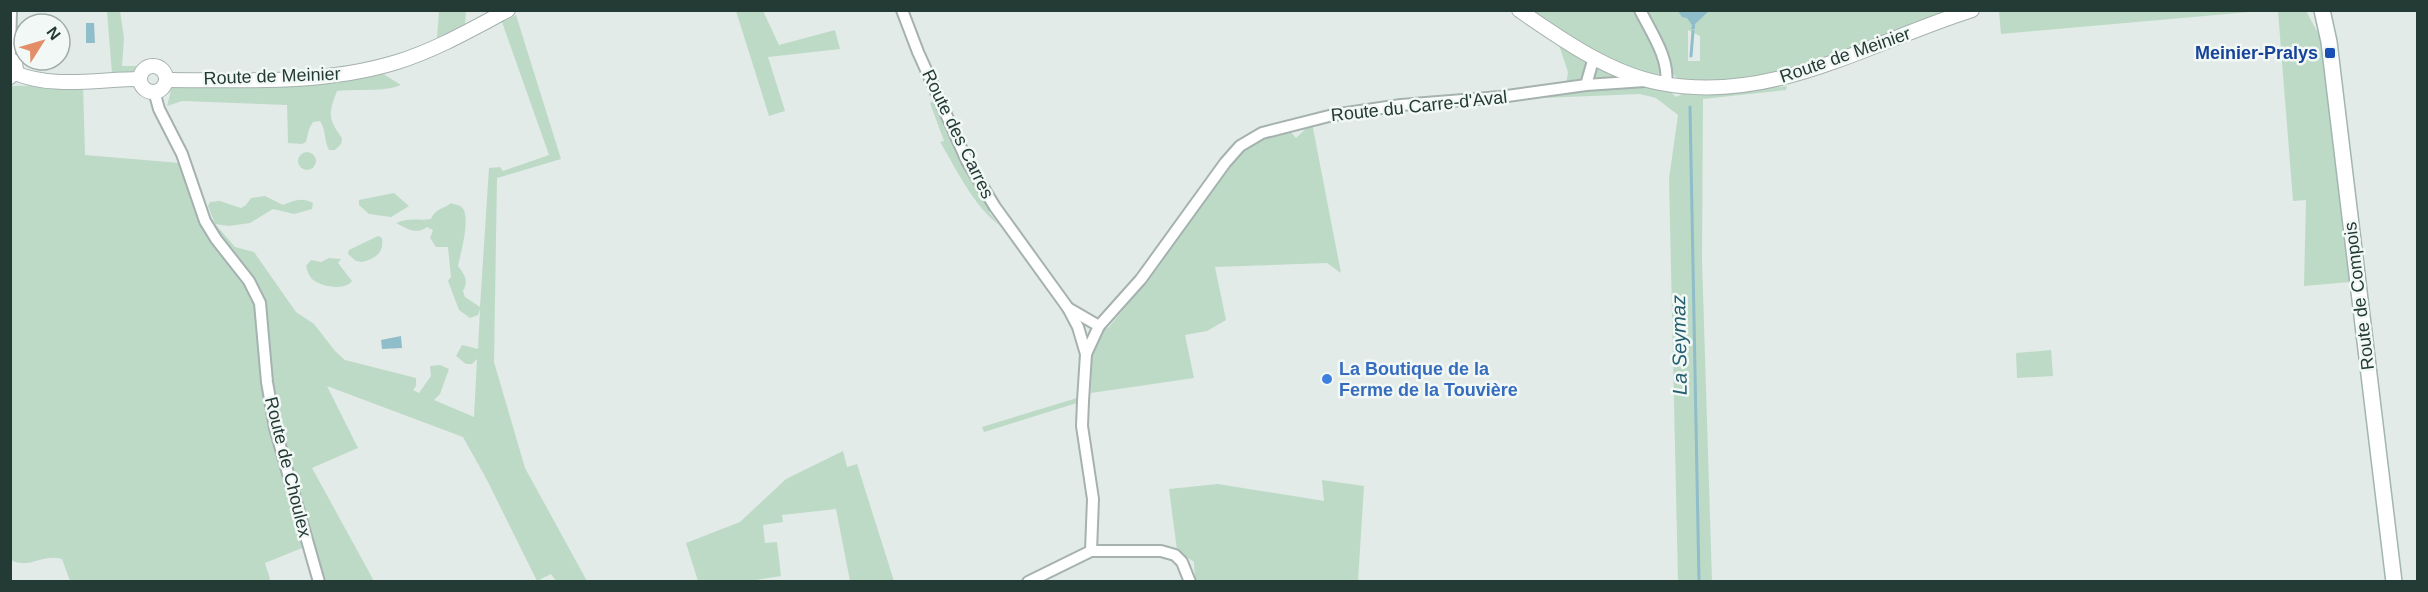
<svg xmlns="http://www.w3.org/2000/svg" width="2428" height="592" font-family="Arial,sans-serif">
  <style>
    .green { fill: #bddac7; fill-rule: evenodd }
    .water { fill: #90bdca }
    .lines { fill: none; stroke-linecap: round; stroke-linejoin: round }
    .stream { stroke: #90bdca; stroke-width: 3 }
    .minor-casing { stroke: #a5b2af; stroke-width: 14 }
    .tertiary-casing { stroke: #a5b2af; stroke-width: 16 }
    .secondary-casing { stroke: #a2b5b0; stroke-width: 18 }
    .minor { stroke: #fff; stroke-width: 10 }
    .tertiary { stroke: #fff; stroke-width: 14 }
    .secondary { stroke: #fff; stroke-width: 15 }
    .transit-dot { fill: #1a4fb4; stroke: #f2f8f5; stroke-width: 2 }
    .shop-dot { fill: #3f7fe0; stroke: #f2f8f5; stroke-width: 2 }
    .labels { text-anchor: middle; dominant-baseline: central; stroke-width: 5; stroke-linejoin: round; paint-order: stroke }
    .transit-label { font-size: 18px; font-weight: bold; fill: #164399; stroke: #f2f8f5; text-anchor: end }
    .street-label { font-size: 18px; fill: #243a35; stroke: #f2f8f5 }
    .shop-label { font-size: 18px; font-weight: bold; fill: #366cbe; stroke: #f2f8f5; text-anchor: start }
    .water-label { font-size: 20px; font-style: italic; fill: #245e70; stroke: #f2f8f5 }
  </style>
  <rect width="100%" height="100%" fill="#e2ebe8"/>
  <g class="green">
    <polygon points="107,11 120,11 124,38 122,66 136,66 136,72 112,74"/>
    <polygon points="439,11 466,11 465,24 437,38"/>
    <polygon points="736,11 763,11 779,45 835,30 840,49 768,57 785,111 769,116"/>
    <path d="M 1529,11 L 1636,11 L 1659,54 L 1662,73 C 1638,83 1551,25 1529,11 Z"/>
    <path d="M 1644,11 L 1957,11 L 1809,65 L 1754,79 L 1687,81 L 1678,79 L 1673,74 L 1669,59 ZM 1688,30 L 1700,36 L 1700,61 L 1688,61 Z"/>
    <polygon points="1999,11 1999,10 2261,11 2001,34"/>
    <polygon points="2278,11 2306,11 2318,33 2323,53 2350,282 2304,286 2306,200 2293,201"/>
    <path d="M 516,15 L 561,159 L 497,178 L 494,362 L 525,468 L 587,581 L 556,581 L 551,574 L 537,581 L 487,480 L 463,437 L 327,386 L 358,448 L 312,468 L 374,581 L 323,581 L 276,413 L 262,297 L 255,281 L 219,234 L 208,206 L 210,202 L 220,201 L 241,208 L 246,205 L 251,198 L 265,196 L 283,205 C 294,200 302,197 313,203 L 312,209 L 294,214 L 273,209 L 250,223 L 229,226 L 215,224 L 235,247 L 254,252 L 296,312 L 314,324 L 335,351 L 345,360 L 416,378 L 416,386 L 413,390 L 419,393 L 431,376 L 430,366 L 440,365 L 449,369 L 440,394 L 434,400 L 474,417 L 477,359 L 472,364 L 466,364 L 456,356 L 462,345 L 478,349 L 480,309 L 478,315 L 470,318 L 459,310 L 448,281 L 451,277 L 448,247 L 436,247 L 430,238 L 433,230 L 427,227 C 416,235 408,229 396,223 C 409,217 418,221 431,219 C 436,208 442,210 451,203 C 454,205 457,204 460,206 C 473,212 460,255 458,266 C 464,274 469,280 463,291 L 465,297 L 480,307 L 489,168 L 500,167 L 503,171 L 549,155 L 502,22 Z"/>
    <path d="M 1559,45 L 1586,61 C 1589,77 1579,81 1566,85 L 1568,72 Z"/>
    <polygon points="1597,66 1625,78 1596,80 1593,76"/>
    <path d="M 382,73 L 401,85 C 381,93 358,88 337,91 C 328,114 328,119 342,138 L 341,144 L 335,150 L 329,150 C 324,140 326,130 320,121 L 313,122 L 309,129 L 306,142 L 302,144 L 288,143 L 287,105 L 182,101 L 167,106 L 172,87 C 243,90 312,82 382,73 Z"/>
    <path d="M 83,85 L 85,155 L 180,163 L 196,212 L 208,236 L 232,267 L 254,299 L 262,386 L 271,433 L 302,548 L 265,563 L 270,579 L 268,581 L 70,581 L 62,559 C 42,553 29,570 11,560 L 10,86 Z"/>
    <path d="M 1787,86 L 1786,90 L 1703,99 L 1702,260 L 1712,581 L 1678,581 L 1669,179 L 1678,115 L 1656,98 L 1640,94 L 1517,99 C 1555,94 1630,79 1665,89 C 1669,90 1673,94 1676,97 L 1682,94 L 1723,94 Z"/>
    <path d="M 933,101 L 946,132 L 992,210 L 989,212 L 999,225 C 973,205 957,170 940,142 L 944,141 L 930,103 Z"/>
    <polygon points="1312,123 1341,273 1327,263 1215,267 1226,320 1207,331 1185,335 1194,378 1091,393 1092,356 1100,332 1109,327 1156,270 1239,152 1262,140 1289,130 1296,138"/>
    <circle cx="307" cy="161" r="9"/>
    <polygon points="394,193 409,206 391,217 369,214 359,205 359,200"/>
    <path d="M 378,236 L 382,238 C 384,253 376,258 362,262 L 356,261 L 348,254 L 349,250 Z"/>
    <path d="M 329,258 L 341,259 L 338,263 L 352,281 C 345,291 321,287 312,279 C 309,275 307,271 306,266 L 311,260 L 321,262 Z"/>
    <polygon points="2051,350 2053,376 2017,378 2016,353"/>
    <polygon points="1077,398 1080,402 984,432 982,427"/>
    <polygon points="843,451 847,467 857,464 894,581 850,581 836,509 782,515 783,522 763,525 765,543 777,542 781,576 749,581 698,581 686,543 740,522 786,479"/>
    <polygon points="1322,480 1364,486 1358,581 1195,581 1194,562 1177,550 1169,489 1218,484 1324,501"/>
  </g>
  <g class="water">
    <polygon points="1678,11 1709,11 1695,24 1695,29 1691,29 1692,25 1687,18 1682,17"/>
    <polygon points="86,23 94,23 95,43 86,43"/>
    <polygon points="401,336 402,348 382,349 381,340"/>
  </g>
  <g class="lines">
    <g class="stream">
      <polyline points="1691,56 1693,31"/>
      <polyline points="1690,107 1699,582"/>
    </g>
    <defs>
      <g id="minor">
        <polyline points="902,10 918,52 967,161 995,207 1068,308 1099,326 1086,354 1083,401 1082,426 1093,499 1091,551"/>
        <path d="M 1640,10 C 1651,32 1670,59 1666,84"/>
        <polyline points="10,52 11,10"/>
        <polyline points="1586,85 1594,57"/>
        <polyline points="154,91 159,109 182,154 205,221 216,239 249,281 260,303 267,382 275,428 319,582"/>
        <polyline points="1068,308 1078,327 1086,354"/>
        <polyline points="1099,326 1141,279 1225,163 1240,146 1262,133 1333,115 1401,105 1500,97 1586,85 1645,81"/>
        <polyline points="1028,582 1091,551 1161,551 1175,555 1182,562 1190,582"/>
      </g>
      <g id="tertiary">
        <path d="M 1519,10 C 1561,39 1609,73 1660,83 C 1771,105 1870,42 1972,10"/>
        <polyline points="10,59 15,63 16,70 10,77"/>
        <circle cx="153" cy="79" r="13"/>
        <path d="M 15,73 C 53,89 100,79 140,79"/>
        <path d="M 166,80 C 243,80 322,85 397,62 C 436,50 472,29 508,10"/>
      </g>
      <polyline id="secondary" points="2322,10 2329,42 2394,582"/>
    </defs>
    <use href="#minor" class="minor-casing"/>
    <use href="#tertiary" class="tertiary-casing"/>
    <use href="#secondary" class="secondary-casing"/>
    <use href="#minor" class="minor"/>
    <use href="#tertiary" class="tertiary"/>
    <use href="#secondary" class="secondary"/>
  </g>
  <rect class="transit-dot" x="2324" y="47" width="12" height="12" rx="3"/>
  <circle class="shop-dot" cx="1327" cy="379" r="6"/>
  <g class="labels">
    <g class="transit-label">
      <text x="2318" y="53">Meinier-Pralys</text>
    </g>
    <g class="street-label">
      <text transform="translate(1845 55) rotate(-19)">Route de Meinier</text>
      <text transform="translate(272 76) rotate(-2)">Route de Meinier</text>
      <text transform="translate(1419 106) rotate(-6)">Route du Carre-d'Aval</text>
      <text transform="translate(958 134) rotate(64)">Route des Carres</text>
      <text transform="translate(2359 296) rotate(-97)">Route de Compois</text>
      <text transform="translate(288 467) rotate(76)">Route de Choulex</text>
    </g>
    <g class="shop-label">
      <text x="1339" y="369">La Boutique de la<tspan x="1339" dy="21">Ferme de la Touvière</tspan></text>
    </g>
    <g class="water-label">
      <text transform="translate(1679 345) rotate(-91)">La Seymaz</text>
    </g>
  </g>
  <rect width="2428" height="592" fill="none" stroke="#243a35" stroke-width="24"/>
  <g transform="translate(42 42) rotate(53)"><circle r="28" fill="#f2f8f5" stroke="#a0aca8" stroke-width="1.5"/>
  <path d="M0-4.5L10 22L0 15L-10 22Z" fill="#e38e68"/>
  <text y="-9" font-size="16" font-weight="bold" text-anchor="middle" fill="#243a35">N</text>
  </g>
</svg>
